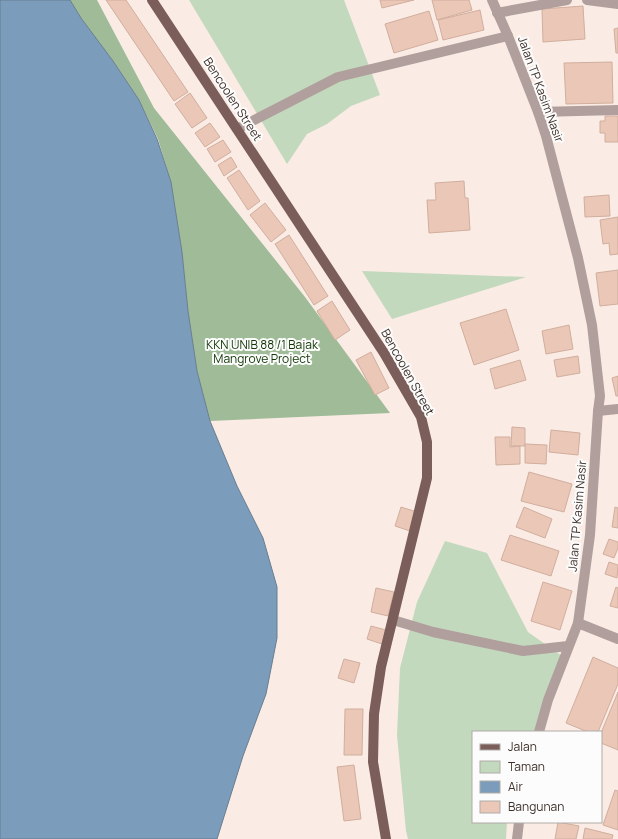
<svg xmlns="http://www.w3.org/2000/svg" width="618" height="839" font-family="Manrope,sans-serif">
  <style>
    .green { fill: #c3d9bd }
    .forest { fill: #9fbb98 }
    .water { fill: #7b9dbb; stroke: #697d90 }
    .building { fill: #eac7b6; stroke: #d1ae9e }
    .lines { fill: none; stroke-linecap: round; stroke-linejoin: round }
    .minor { stroke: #b19f9d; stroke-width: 10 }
    .major { stroke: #7b5d5a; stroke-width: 10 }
    .labels { text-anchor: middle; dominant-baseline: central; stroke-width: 4; stroke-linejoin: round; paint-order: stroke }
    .street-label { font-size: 12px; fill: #3f312a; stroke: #fcfcfc }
    .park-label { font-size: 12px; fill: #103604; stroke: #fcfcfc }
  </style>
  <rect width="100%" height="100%" fill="#faece4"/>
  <g class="green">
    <polygon points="189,0 344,0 380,95 351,106 327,124 307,134 287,164"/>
    <polygon points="362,271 526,277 392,319"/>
    <polygon points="445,541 487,553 528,632 562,656 535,732 473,732 473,822 507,822 506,839 408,839 406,831 397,735 400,668 417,602"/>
  </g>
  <polygon class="forest" points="70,0 97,0 154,108 305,297 390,413 210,421 197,371 188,311 182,252 171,182 158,139 139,100 113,61 81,18"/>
  <polygon class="water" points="0,0 70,0 81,18 113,61 139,100 157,139 171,182 182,252 188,311 197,371 210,421 237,486 263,538 277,587 277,638 266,694 243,756 217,839 0,839"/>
  <g class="building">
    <polygon points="106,0 126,0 188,92 174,101"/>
    <polygon points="380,0 414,0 382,8"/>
    <polygon points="432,0 469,0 472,10 437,20"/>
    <polygon points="583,6 585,39 543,42 542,9"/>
    <polygon points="480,10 484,30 443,40 438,20"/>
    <polygon points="429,11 438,40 394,53 385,24"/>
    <polygon points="618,28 618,53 616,53 614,29"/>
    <polygon points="612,62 613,103 566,104 564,63"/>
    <polygon points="190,93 207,118 192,128 175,104"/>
    <polygon points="605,116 618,116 618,142 605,142 605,133 600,133 600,121 605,121"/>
    <polygon points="210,123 220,137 205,147 195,133"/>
    <polygon points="223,140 231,152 215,162 207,149"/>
    <polygon points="231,157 237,167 224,176 218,165"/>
    <polygon points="239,170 260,201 248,210 227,178"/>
    <polygon points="464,181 465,198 468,198 470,230 429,233 427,200 436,200 435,183"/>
    <polygon points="609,195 610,216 585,217 584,197"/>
    <polygon points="265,203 286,230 271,242 250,215"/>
    <polygon points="618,217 618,254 610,255 609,243 603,244 600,220"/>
    <polygon points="289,235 328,296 314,305 275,244"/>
    <polygon points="618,270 618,304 600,306 596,273"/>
    <polygon points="332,301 350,330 335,340 317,311"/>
    <polygon points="506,309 519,350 474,365 460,323"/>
    <polygon points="569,325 573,349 546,354 542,331"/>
    <polygon points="371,352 389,388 375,395 356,360"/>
    <polygon points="578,356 580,373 557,377 554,360"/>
    <polygon points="520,360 526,380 495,389 490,369"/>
    <polygon points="618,376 618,396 616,396 612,378"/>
    <polygon points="512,427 525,428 525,446 511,446"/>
    <polygon points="551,430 580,433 578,455 549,452"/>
    <polygon points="495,437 510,437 510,447 520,446 520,464 496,465"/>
    <polygon points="525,444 547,445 546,464 525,463"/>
    <polygon points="529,472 572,484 564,512 521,501"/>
    <polygon points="401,507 417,512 410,531 395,526"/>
    <polygon points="524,507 552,519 545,538 516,527"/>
    <polygon points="615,507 618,508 618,528 612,527"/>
    <polygon points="510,535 559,551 551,576 501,560"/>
    <polygon points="609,539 618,542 618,548 614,558 603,554"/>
    <polygon points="609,562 618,565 617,578 605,574"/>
    <polygon points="543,582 572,591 560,630 531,621"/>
    <polygon points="616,587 618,588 618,608 610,606"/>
    <polygon points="376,588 394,592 388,616 371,612"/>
    <polygon points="371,626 386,630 382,644 367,639"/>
    <polygon points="593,657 618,668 618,684 598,732 588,732 566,723"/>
    <polygon points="344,659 360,663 354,683 338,678"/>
    <polygon points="618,692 618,750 601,743 601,733"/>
    <polygon points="345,709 363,709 362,755 344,755"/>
    <polygon points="354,765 361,819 344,821 337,767"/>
    <polygon points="615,790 618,791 618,830 603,825"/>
    <polygon points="558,822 579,826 576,839 555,839"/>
    <polygon points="585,828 613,835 612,839 583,839"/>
  </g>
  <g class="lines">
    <g class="minor">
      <polyline points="492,0 508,36 538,112 546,136 578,258 592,325 600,396 598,411 590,535 578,623 548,700 539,732"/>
      <polyline points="587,0 618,4"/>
      <polyline points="497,13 567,0"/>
      <polyline points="538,112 618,110"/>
      <polyline points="237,129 338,77 508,36"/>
      <polyline points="598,411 618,409"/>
      <polyline points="393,620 433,632 523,651 568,646"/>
      <polyline points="578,623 618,639"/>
      <polyline points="517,839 519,822"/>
    </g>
    <polyline class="major" points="152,0 384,353 421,417 427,442 427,478 381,667 374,714 373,762 386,839"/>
  </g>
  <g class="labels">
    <g class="street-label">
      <text transform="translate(541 89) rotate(70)">Jalan TP Kasim Nasir</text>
      <text transform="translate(233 99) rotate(57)">Bencoolen Street</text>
      <text transform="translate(408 372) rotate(61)">Bencoolen Street</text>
      <text transform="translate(577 516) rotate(-85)">Jalan TP Kasim Nasir</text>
    </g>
    <g class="park-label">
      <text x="262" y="344">KKN UNIB 88 /1 Bajak<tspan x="262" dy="14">Mangrove Project</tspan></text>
    </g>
  </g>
  <rect x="472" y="731" width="130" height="92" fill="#fcfcfc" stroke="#b0aba8"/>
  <rect x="480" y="744" width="20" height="6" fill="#7b5d5a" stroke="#b0aba8"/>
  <text x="508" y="751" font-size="12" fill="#3f312a">Jalan</text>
  <rect x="480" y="761" width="20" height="12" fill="#c3d9bd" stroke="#b0aba8"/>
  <text x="508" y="771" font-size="12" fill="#3f312a">Taman</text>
  <rect x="480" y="781" width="20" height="12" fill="#7b9dbb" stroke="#b0aba8"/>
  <text x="508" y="791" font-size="12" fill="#3f312a">Air</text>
  <rect x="480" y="801" width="20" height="12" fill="#eac7b6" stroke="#b0aba8"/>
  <text x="508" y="811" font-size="12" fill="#3f312a">Bangunan</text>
</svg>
